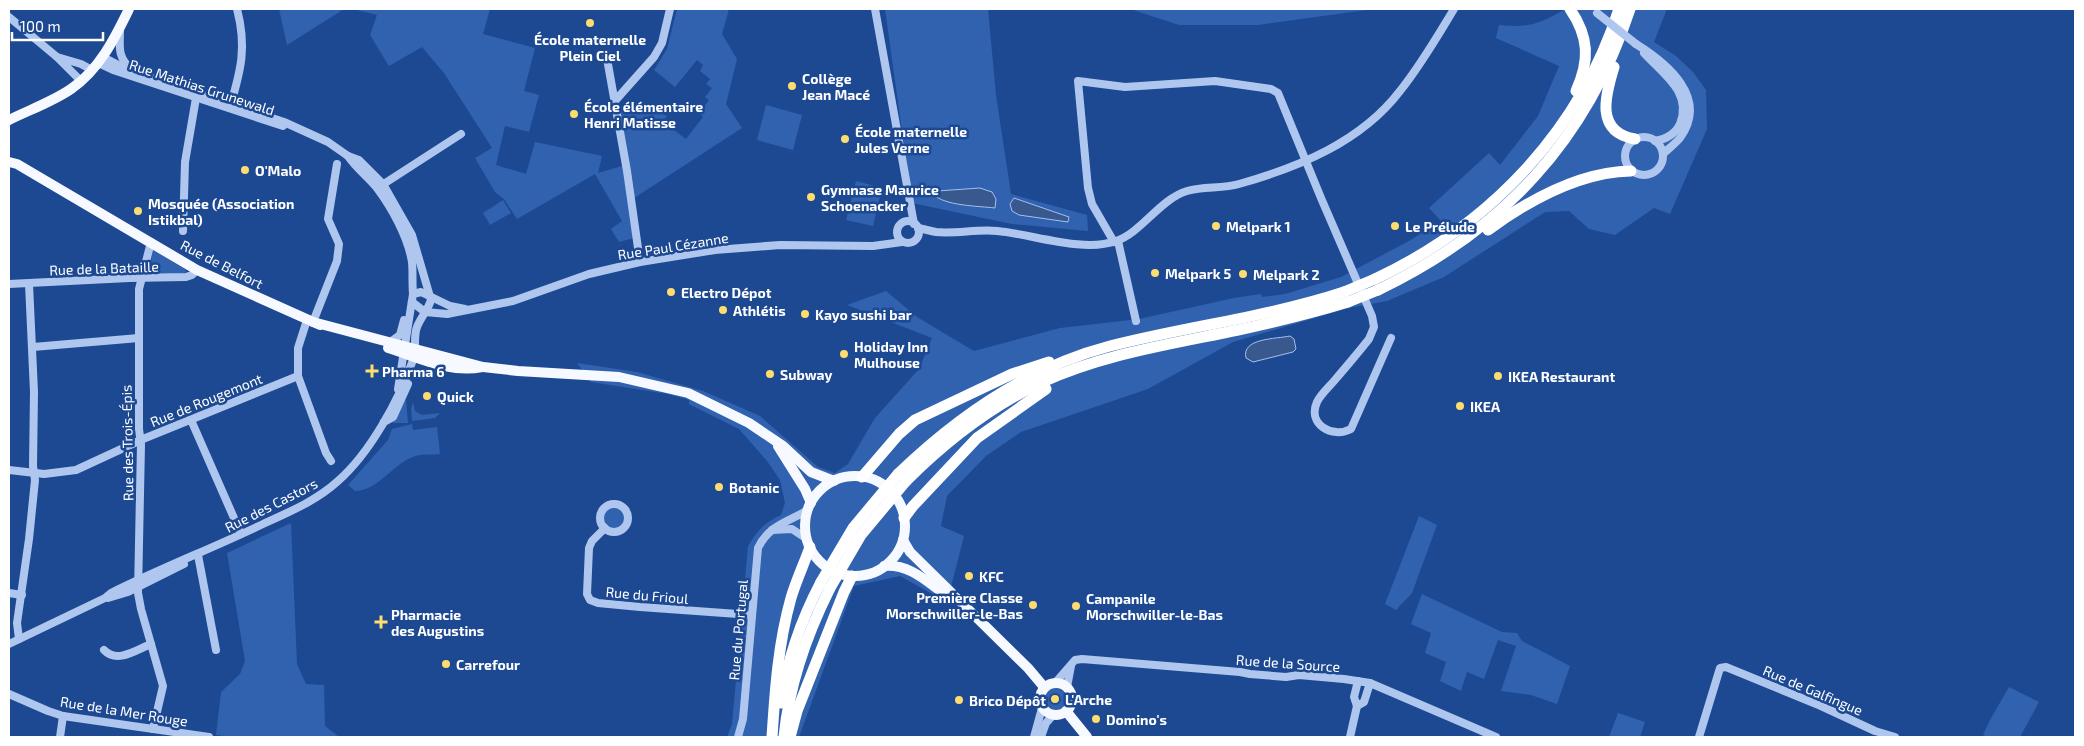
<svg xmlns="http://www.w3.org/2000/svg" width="2084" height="746" font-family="'Exo 2',sans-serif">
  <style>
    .green { fill: #3162b0 }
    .water { fill: #39588e; stroke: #a2c1f0 }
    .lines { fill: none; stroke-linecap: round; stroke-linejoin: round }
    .minor { stroke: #afc7ee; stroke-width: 8 }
    .major { stroke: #f6f9ff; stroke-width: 10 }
    .highway { stroke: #fff; stroke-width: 11 }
    .minor-bridge { stroke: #afc7ee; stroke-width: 8 }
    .highway-bridge { stroke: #fff; stroke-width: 11 }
    .poi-dot { fill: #fddd6e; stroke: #1d4992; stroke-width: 2 }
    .labels { text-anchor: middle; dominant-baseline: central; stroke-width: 5; stroke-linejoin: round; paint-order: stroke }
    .poi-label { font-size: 14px; font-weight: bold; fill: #fff; stroke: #1d4992; text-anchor: start }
    .street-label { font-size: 14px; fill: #fff; stroke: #1d4992 }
  </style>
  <rect width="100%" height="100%" fill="#1d4992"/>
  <g class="green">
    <polygon points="279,9 344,9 287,45"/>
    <polygon points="353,9 490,9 483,34 535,48 524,91 539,95 529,132 505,126 496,165 526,174 535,142 602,156 598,173 629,164 619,109 630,99 667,116 663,122 686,139 703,117 699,113 709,100 705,97 712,88 706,84 710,79 700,71 703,65 697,60 675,87 654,70 667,49 677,9 729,9 722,34 737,59 726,104 742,128 628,202 634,238 619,242 611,229 622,221 595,174 517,219 504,199 495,192 475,158 492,148 444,73 422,47 389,66 370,35 377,15"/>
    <polygon points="885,9 988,9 996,95 1011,194 1087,215 1088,231 1012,224 912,203"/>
    <polygon points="1130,9 1374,9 1258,25 1179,25"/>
    <path d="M 1565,9 L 1667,9 L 1654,42 L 1676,56 L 1693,72 L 1706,90 L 1707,129 L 1670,214 L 1654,208 L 1615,235 L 1589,229 L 1569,211 L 1545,212 L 1444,277 L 1387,301 L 1349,308 L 1233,342 L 1148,389 L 1021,432 L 986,456 L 947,496 L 941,526 L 964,536 L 951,587 L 936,596 L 900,576 L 854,586 L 799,737 L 727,737 L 732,724 L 748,546 C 757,531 765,522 781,515 L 785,503 L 780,480 L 767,461 L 739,429 L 689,404 L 689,400 L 668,394 L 591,382 L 577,363 L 637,372 L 703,391 L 760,416 L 818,467 L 835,473 L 848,464 L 875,418 L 919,369 L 932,338 L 847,305 L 886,291 L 917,317 L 974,351 L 1060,328 L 1139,319 L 1234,298 L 1261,294 L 1262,297 L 1285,294 L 1341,277 L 1409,241 L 1441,221 L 1429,208 L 1489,153 L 1500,165 L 1538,116 L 1559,66 L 1496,38 L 1499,25 C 1528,28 1540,24 1565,9 Z"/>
    <polygon points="766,105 802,115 793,150 757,140"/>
    <polygon points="856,181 882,188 873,226 846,220"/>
    <polygon points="503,200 511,213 490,225 483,213"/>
    <polygon points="153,250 185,269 186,272 182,274 148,276"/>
    <polygon points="406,399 408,423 392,423"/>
    <polygon points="413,402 415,411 422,415 440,413 435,418 412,421 411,409"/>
    <path d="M 412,424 L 413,430 L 437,427 L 440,454 C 434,455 426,454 420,455 C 395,459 380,491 355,491 L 348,485 L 388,440 L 392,429 Z"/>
    <circle cx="614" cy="518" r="10"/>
    <polygon points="1419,516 1437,525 1412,593 1396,610 1385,604"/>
    <polygon points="291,523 297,664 306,684 324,685 325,726 339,737 362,737 233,737 216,735 221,692 240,674 245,661 227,553"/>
    <polygon points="1422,594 1502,632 1517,633 1522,641 1570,666 1557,704 1531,695 1501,691 1516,646 1498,640 1484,679 1467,672 1461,691 1440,681 1446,662 1425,653 1431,633 1411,624"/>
    <polygon points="2009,687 2039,702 2020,737 1988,737 1983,735 1990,720"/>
    <circle cx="1055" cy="699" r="11"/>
    <polygon points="1618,713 1645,722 1640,737 1609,737"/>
  </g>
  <g class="water">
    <path d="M 980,188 L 992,192 L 996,199 L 995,208 C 979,206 944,206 933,194 L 937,191 Z"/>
    <polygon points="1014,198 1069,217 1068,222 1019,215 1012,211 1010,204"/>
    <path d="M 1290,336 L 1294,339 L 1296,349 L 1293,352 L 1253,362 L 1246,358 C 1241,338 1276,339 1290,336 Z"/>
  </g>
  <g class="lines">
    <g class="minor">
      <polyline points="875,9 914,224"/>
      <polyline points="9,17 57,57"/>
      <path d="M 120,30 C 120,46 117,56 130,68"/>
      <path d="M 1636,44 C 1668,64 1709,98 1680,138 C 1675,144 1668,149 1663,154"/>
      <polyline points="606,53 627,171 640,262"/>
      <path d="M 1644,53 C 1662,73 1693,92 1680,124 C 1675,135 1666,139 1655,141"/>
      <polyline points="98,63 113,70 283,126"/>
      <polyline points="81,81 57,57 81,64 92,70"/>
      <polyline points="614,102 654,57 662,43 670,9"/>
      <path d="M 230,107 C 241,70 247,47 237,9"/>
      <circle cx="1644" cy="156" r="19"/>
      <path d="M 348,156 C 356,168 368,177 377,188 C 392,208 408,237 412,262 C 413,272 412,283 413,294"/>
      <polyline points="379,187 461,134"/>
      <circle cx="908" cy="232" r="11"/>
      <path d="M 918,228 C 924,229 930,231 936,232 C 956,234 977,229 997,231 C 1032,234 1083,253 1116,241 C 1141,233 1160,199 1187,191 C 1204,186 1222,189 1239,184 C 1299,167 1361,142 1400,91 C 1421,65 1437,37 1454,9"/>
      <polyline points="183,231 185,162 196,98"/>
      <polyline points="1118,241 1136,321"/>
      <polyline points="151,242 139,289 139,429 141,444 138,593 141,609 163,686 153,729"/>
      <path d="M 1114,242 L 1092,204 L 1088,188 L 1078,81 L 1125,87 L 1215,81 L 1271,89 L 1278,93 L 1321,198 L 1372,316 L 1374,327 L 1369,339 C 1358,353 1346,367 1334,381 C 1329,387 1321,394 1317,402 C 1307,424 1332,439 1351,429 L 1391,338"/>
      <polyline points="9,284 129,278 186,277 192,275 197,270"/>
      <polyline points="412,302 425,312 447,314 513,301 589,274 640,262 715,250 780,245 873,246 902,242"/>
      <polyline points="307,320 298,348 298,376 326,453 331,461"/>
      <polyline points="313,322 337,261 339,244 328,219 337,164"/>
      <polyline points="389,343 400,335 404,320"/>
      <polyline points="33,347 139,338"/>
      <polyline points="398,389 413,294 421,292 450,306 465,309"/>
      <polyline points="191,420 241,534"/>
      <polyline points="384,422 393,417 408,384"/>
      <polyline points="9,470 44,474 76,470 143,439 298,376"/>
      <circle cx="614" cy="518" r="14"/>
      <polyline points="605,528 592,541 589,548 587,594 590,600 598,603 640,607 752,615"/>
      <polyline points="772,530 792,529 807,539"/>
      <polyline points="198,555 216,650"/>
      <polyline points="9,593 22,595"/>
      <polyline points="108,598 128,592 184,564"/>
      <polyline points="19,639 17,623 29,539 35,480 33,466 34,392 29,284"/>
      <path d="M 9,644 L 105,598 L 111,593 C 161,568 213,548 263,524 C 289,512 316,501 338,481 C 370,453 399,400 413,360 C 417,350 413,337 417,327 C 421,317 428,310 431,300 L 412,235 L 383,184 L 359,160 L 348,156 L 328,142 L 284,122 L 128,70 L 103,57"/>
      <path d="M 104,650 C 117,664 136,650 151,644"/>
      <polyline points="1055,683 1075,660 1082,659 1240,672 1250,674 1286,677 1299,675 1344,679 1370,683 1496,737"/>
      <polyline points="1067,687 1071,666"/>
      <polyline points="9,694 48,711 63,716 209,737"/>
      <polyline points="1357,706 1354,697 1358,681"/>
      <polyline points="60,737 63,716"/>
      <path d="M 738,737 L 743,719 L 758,548 C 769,525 788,522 808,510"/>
      <polyline points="1034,737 1042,708"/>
      <polyline points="1041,737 1046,723 1053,715"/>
      <polyline points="1350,737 1357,706 1364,702 1370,683"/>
      <polyline points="1699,737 1720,668 1726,667 1821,706 1875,731 1895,737"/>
    </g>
    <g class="major">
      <path d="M 9,120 C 29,110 52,102 71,89 C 99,70 115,38 129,9"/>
      <polyline points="9,162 17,164 197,270 320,325"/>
      <polyline points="313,322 483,367 518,371 619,377 688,393 749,423 783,446 811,472 834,481"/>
      <path d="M 388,348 C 417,357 451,374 482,367"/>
      <polyline points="778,446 805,489 811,503"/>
      <circle cx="855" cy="526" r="50"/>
      <polyline points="903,540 910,552 1028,668 1044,687"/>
      <path d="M 884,566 C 908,564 924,579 943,593"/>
      <circle cx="1056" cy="699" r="16"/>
      <polyline points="1066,711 1087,737"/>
    </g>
    <g class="highway">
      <path d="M 1570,9 C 1589,37 1590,60 1576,91"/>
      <path d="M 1614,67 C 1605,96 1595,132 1635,139"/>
      <path d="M 1488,230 C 1529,200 1579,172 1631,171"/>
      <path d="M 1375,279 C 1490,225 1580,131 1619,9"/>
      <path d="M 1378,290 C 1503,230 1587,140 1630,9"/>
      <path d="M 898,474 C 958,416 1029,367 1110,346 C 1188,326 1268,317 1344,292"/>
      <polyline points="862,477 899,434 915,420 1012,374 1049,362"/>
      <path d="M 906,481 C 945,442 990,407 1040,383 C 1103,354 1171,344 1238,330 C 1275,322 1312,313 1348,302"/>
      <polyline points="904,518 913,506 977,438 1046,389"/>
      <path d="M 781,703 C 787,660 801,620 821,582"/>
      <path d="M 772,737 C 775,691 778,644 791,598 C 796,581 804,564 810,547"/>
      <path d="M 784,737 C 789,685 807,634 830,588"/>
      <polyline points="790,737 797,711 844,592 852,576"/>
    </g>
    <polyline class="minor-bridge" points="1597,13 1636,44"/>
    <g class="highway-bridge">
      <polyline points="1344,292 1375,279"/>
      <polyline points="1348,302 1378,290"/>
      <polyline points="821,582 853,528 898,474"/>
      <polyline points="830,588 861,535 906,481"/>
    </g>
  </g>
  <g class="poi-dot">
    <circle cx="590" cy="23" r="5"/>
    <circle cx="792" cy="86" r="5"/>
    <circle cx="574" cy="114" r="5"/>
    <circle cx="845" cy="139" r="5"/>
    <circle cx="245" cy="170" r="5"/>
    <circle cx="811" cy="197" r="5"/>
    <circle cx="138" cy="211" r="5"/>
    <circle cx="1216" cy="226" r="5"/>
    <circle cx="1395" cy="226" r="5"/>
    <circle cx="1155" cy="273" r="5"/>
    <circle cx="1243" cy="274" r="5"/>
    <circle cx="671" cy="292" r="5"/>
    <circle cx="723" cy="310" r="5"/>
    <circle cx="805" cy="314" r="5"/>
    <circle cx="844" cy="354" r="5"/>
    <path d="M369.5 363.5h5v5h5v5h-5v5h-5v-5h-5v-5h5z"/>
    <circle cx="770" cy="374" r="5"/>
    <circle cx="1498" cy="376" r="5"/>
    <circle cx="427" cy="396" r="5"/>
    <circle cx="1460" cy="406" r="5"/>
    <circle cx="719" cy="487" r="5"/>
    <circle cx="969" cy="576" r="5"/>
    <circle cx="1033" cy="605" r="5"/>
    <circle cx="1076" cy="606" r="5"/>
    <path d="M378.5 614.5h5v5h5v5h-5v5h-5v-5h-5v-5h5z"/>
    <circle cx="446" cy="664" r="5"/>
    <circle cx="1055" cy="699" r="5"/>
    <circle cx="959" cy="700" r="5"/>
    <circle cx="1096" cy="719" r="5"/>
  </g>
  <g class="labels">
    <g class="poi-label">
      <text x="590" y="39" text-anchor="middle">École maternelle<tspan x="590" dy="16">Plein Ciel</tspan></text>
      <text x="802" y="78">Collège<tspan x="802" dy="16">Jean Macé</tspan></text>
      <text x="584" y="106">École élémentaire<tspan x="584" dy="16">Henri Matisse</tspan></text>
      <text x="855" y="131">École maternelle<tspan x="855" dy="16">Jules Verne</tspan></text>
      <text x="255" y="170">O'Malo</text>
      <text x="821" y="189">Gymnase Maurice<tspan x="821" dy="16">Schoenacker</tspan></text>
      <text x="148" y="203">Mosquée (Association<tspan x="148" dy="16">Istikbal)</tspan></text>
      <text x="1226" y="226">Melpark 1</text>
      <text x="1405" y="226">Le Prélude</text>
      <text x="1165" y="273">Melpark 5</text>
      <text x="1253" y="274">Melpark 2</text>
      <text x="681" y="292">Electro Dépot</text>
      <text x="733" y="310">Athlétis</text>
      <text x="815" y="314">Kayo sushi bar</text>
      <text x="854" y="346">Holiday Inn<tspan x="854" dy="16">Mulhouse</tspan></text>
      <text x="382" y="371">Pharma 6</text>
      <text x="780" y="374">Subway</text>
      <text x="1508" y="376">IKEA Restaurant</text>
      <text x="437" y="396">Quick</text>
      <text x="1470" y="406">IKEA</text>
      <text x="729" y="487">Botanic</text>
      <text x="979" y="576">KFC</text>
      <text x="1023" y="597" text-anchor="end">Première Classe<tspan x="1023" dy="16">Morschwiller-le-Bas</tspan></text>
      <text x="1086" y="598">Campanile<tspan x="1086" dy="16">Morschwiller-le-Bas</tspan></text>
      <text x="391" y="614">Pharmacie<tspan x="391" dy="16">des Augustins</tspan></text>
      <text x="456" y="664">Carrefour</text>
      <text x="1065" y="699">L'Arche</text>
      <text x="969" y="700">Brico Dépôt</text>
      <text x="1106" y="719">Domino's</text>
    </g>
    <g class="street-label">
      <text transform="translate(202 87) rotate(18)">Rue Mathias Grunewald</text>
      <text transform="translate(673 246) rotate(-9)">Rue Paul Cézanne</text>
      <text transform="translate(222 264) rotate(27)">Rue de Belfort</text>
      <text transform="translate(104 268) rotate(-2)">Rue de la Bataille</text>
      <text transform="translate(206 400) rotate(-22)">Rue de Rougemont</text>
      <text transform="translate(127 443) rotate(-91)">Rue des Trois-Épis</text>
      <text transform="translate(271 505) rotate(-27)">Rue des Castors</text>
      <text transform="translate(647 595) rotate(5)">Rue du Frioul</text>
      <text transform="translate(738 630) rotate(-85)">Rue du Portugal</text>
      <text transform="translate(1288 663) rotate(4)">Rue de la Source</text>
      <text transform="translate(1813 690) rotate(23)">Rue de Galfingue</text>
      <text transform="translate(124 711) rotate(9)">Rue de la Mer Rouge</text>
    </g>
  </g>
  <rect width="2084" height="746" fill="none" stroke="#ffffff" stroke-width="20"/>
  <path d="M12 32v8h91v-8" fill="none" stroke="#ffffff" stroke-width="2.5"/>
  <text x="20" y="32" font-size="15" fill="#ffffff" stroke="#1d4992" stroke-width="4" paint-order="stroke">100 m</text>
</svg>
